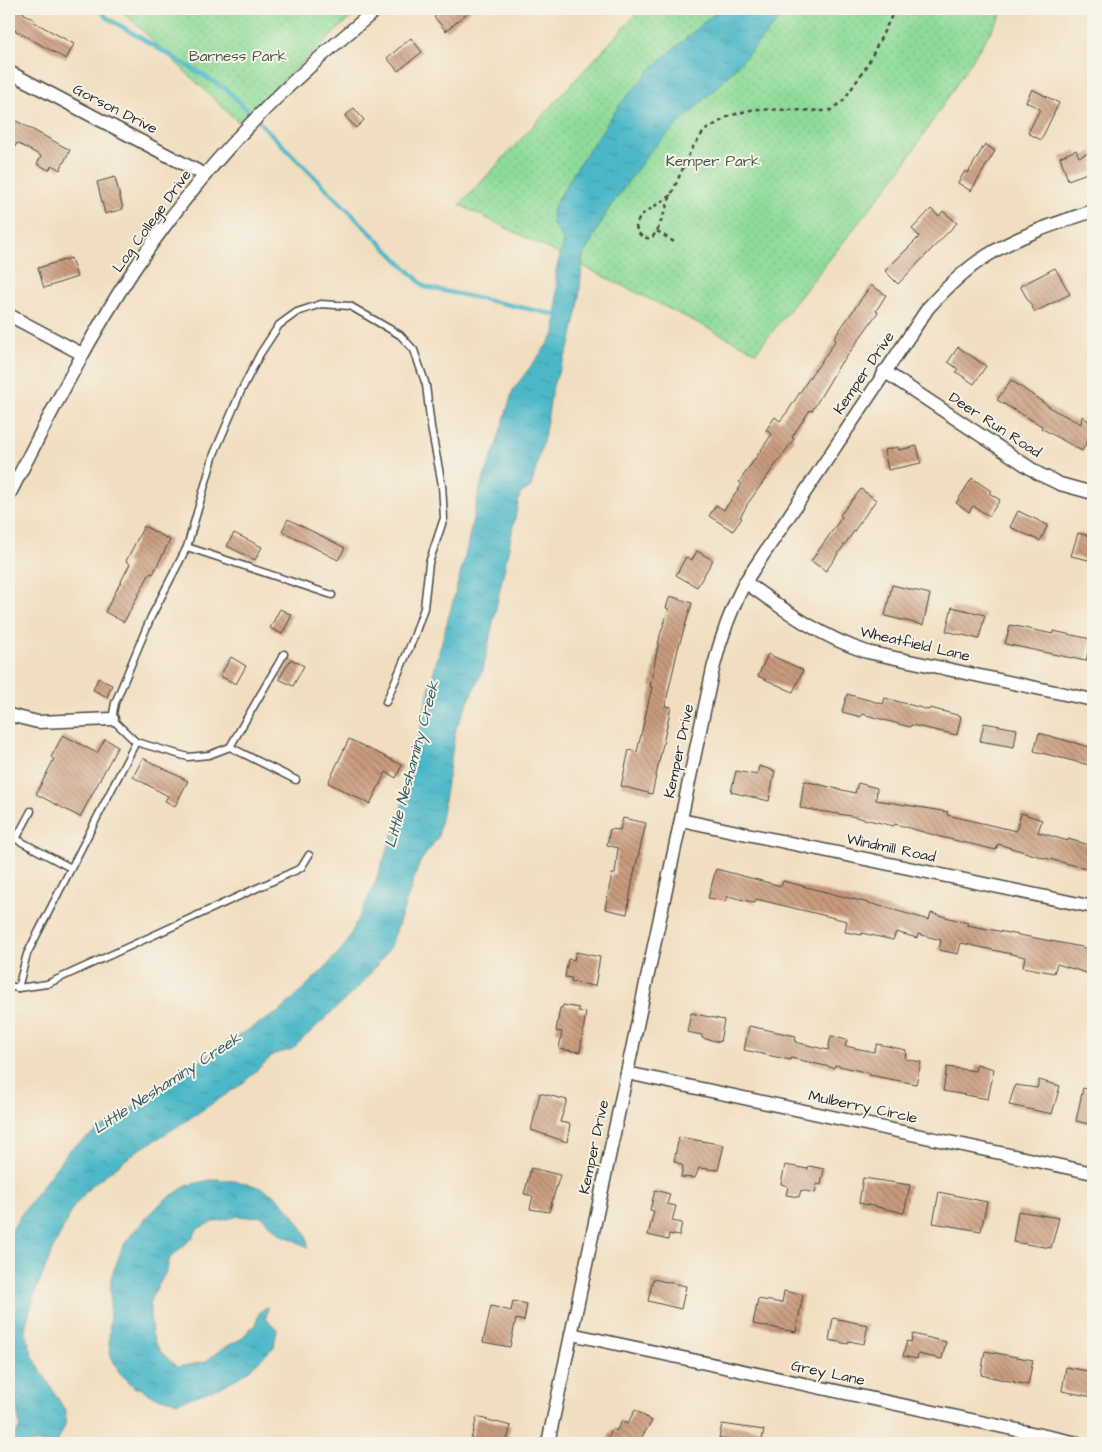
<svg xmlns="http://www.w3.org/2000/svg" width="1102" height="1452" font-family="'Architects Daughter',sans-serif">
  <style>
    .grass { fill: url(#grass-dots); stroke: #5c8362 }
    .water { fill: url(#water-ripples); stroke: #3c727a }
    .lines { fill: none; stroke-linecap: round; stroke-linejoin: round }
    .stream { stroke: #4cb8c8; stroke-width: 4.5 }
    .building { fill: url(#building-back-hatch) }
    .lane-casing { stroke: #494641; stroke-width: 9 }
    .street-casing { stroke: #494641; stroke-width: 15 }
    .path { stroke: #494641; stroke-width: 2.5; stroke-dasharray: 4 4; stroke-linecap: butt }
    .lane { stroke: #fff; stroke-width: 6 }
    .street { stroke: #fff; stroke-width: 12 }
    .labels { text-anchor: middle; dominant-baseline: central; stroke-width: 4; stroke-linejoin: round; paint-order: stroke }
    .park-label { font-size: 15px; fill: #445746; stroke: #f7f3e8 }
    .street-label { font-size: 15px; fill: #2b2b2b; stroke: #f7f3e8 }
    .water-label { font-size: 16px; font-style: italic; fill: #375c62; stroke: #f7f3e8 }
  </style>
  <defs>
    <pattern id="grass-dots" width="8" height="8" patternUnits="userSpaceOnUse" patternTransform="scale(1.25)"><rect width="8" height="8" fill="#8edb99"/><path d="M2 2h.1M6 6h.1" fill="none" stroke="#7bbc84" stroke-width="1.8" stroke-linecap="round"/></pattern>
    <pattern id="water-ripples" width="26" height="14" patternUnits="userSpaceOnUse" patternTransform="scale(1.25)"><rect width="26" height="14" fill="#4cb8c8"/><path d="M2 4q2-2 4 0t4 0M15 11q2-2 4 0t4 0" fill="none" stroke="#3f96a3"/></pattern>
    <pattern id="building-back-hatch" width="6" height="6" patternUnits="userSpaceOnUse" patternTransform="scale(1.25)"><rect width="6" height="6" fill="#ca9b7d"/><path d="M-1 5l2 2M0 0l6 6M5-1l2 2" fill="none" stroke="#a47f67"/></pattern>
  </defs>
  <rect width="100%" height="100%" fill="#f7f3e8"/>
  <filter id="ink" filterUnits="userSpaceOnUse"><feTurbulence type="fractalNoise" baseFrequency=".02" numOctaves="2"/><feDisplacementMap in="SourceGraphic" scale="10" xChannelSelector="R" yChannelSelector="G"/><feConvolveMatrix kernelMatrix="1 2 1 2 8 2 1 2 1" color-interpolation-filters="sRGB"/></filter>
  <filter id="wash" filterUnits="userSpaceOnUse"><feTurbulence type="fractalNoise" baseFrequency=".0096" numOctaves="4" result="noise"/><feDisplacementMap in="SourceGraphic" scale="20" xChannelSelector="R" yChannelSelector="G"/><feGaussianBlur stdDeviation="1.12" result="paint"/><feColorMatrix in="noise" values="0 0 0 0 0 0 0 0 0 0 0 0 0 0 0 0 0 1.4 0 .05"/><feComposite in="paint" operator="in"/></filter>
  <g filter="url(#wash)">
    <rect width="100%" height="100%" fill="#f1dec0"/>
    <g class="grass">
      <polygon points="120,9 360,9 238,122"/>
      <polygon points="641,9 1005,9 902,168 756,352 460,205"/>
    </g>
    <g class="water">
      <polygon points="720,9 789,9 726,78 651,150 608,210 583,256 578,308 570,345 553,385 544,438 531,487 520,494 483,670 456,728 438,837 420,862 390,948 362,984 291,1050 274,1054 242,1084 175,1128 137,1151 91,1186 74,1206 53,1249 35,1293 25,1329 33,1357 66,1412 65,1425 57,1443 13,1443 20,1426 14,1393 9,1378 9,1236 20,1216 69,1150 122,1114 168,1085 227,1042 279,1012 323,970 346,944 373,888 392,837 405,795 430,685 465,557 479,491 496,446 513,390 555,334 557,306 556,270 564,242 553,224 552,210 578,166 621,103 654,66"/>
      <path d="M 215,1179 C 252,1182 274,1187 296,1219 C 302,1228 308,1235 308,1247 L 279,1233 L 261,1216 L 248,1217 L 239,1216 L 210,1223 L 197,1229 L 193,1237 L 170,1258 L 166,1272 L 151,1298 L 150,1315 L 152,1333 L 155,1342 L 161,1352 L 177,1367 L 205,1362 L 220,1350 L 241,1339 L 251,1328 L 256,1326 C 257,1316 259,1310 268,1307 L 266,1319 L 277,1329 L 274,1347 L 247,1372 L 223,1386 L 196,1396 L 178,1402 L 153,1396 L 140,1388 L 135,1388 L 119,1372 L 111,1356 L 109,1345 L 111,1278 L 123,1246 L 134,1231 L 163,1201 L 188,1185 Z"/>
    </g>
    <g class="lines">
      <polyline class="stream" points="100,9 106,17 226,89 425,287 562,316"/>
    </g>
    <g id="blocks">
      <g class="building">
        <polygon points="9,9 25,9 23,13 35,20 34,22 74,44 66,59 9,27"/>
        <polygon points="444,9 472,9 446,31 434,17"/>
        <polygon points="411,38 422,52 398,71 387,58"/>
        <polygon points="1032,89 1059,103 1041,140 1028,133 1040,109 1026,102"/>
        <polygon points="354,108 364,120 356,128 345,116"/>
        <polygon points="9,117 70,150 60,170 52,165 49,170 37,164 41,156 17,143 9,157"/>
        <polygon points="985,144 995,151 971,191 958,183 965,171 968,173"/>
        <polygon points="1076,150 1079,157 1093,151 1093,171 1068,180 1060,157"/>
        <polygon points="115,177 123,209 105,214 97,182"/>
        <polygon points="931,209 939,216 943,211 957,223 898,284 885,271 918,238 919,236 912,229"/>
        <polygon points="71,258 77,277 44,288 38,268"/>
        <polygon points="1055,268 1070,294 1035,312 1020,286"/>
        <polygon points="871,285 886,295 876,311 878,312 843,362 842,361 812,411 810,410 792,437 794,439 746,506 747,506 740,517 742,518 733,531 709,516 716,505 724,510 742,484 739,482 772,434 766,430 775,417 780,421 788,411 815,369 816,369 836,340 834,338"/>
        <polygon points="958,347 986,366 974,384 956,372 958,369 948,362"/>
        <polygon points="1011,380 1054,410 1081,424 1082,416 1093,425 1093,431 1082,451 1041,428 1042,426 997,400"/>
        <polygon points="917,446 921,463 888,470 884,450 898,447 899,450"/>
        <polygon points="972,478 991,491 989,493 1000,500 989,516 973,506 969,512 956,503"/>
        <polygon points="861,489 876,500 826,571 811,561 842,517 840,515"/>
        <polygon points="1018,511 1048,525 1040,541 1010,527"/>
        <polygon points="288,519 345,548 338,560 282,531"/>
        <polygon points="144,526 170,540 153,574 150,573 124,622 105,612 130,564 126,561"/>
        <polygon points="234,533 262,547 255,560 227,546"/>
        <polygon points="1078,533 1093,537 1093,561 1071,556"/>
        <polygon points="697,551 713,560 697,587 676,575 686,557 692,560"/>
        <polygon points="892,585 930,594 923,625 885,616"/>
        <polygon points="670,596 692,603 678,649 665,706 671,707 652,794 621,786 629,750 637,752 652,687 650,687 660,635 669,609 666,608"/>
        <polygon points="952,607 985,615 979,639 946,631"/>
        <polygon points="280,609 292,615 282,634 270,628"/>
        <polygon points="1010,625 1053,634 1053,631 1091,639 1086,661 1005,644"/>
        <polygon points="768,654 803,670 793,692 758,676"/>
        <polygon points="231,657 246,666 236,684 220,676"/>
        <polygon points="291,659 304,666 293,686 279,679"/>
        <polygon points="98,678 112,685 107,697 93,690"/>
        <polygon points="847,694 883,704 885,698 929,710 930,708 961,716 957,735 911,725 910,727 862,714 861,717 842,712"/>
        <polygon points="984,723 1017,729 1014,747 980,741"/>
        <polygon points="1039,733 1093,748 1093,766 1034,751"/>
        <polygon points="63,735 97,753 105,739 118,746 80,817 36,794 54,759 51,757"/>
        <polygon points="349,739 402,765 396,778 386,772 370,804 328,783"/>
        <polygon points="143,758 188,781 175,806 165,801 168,796 133,777"/>
        <polygon points="759,766 775,771 769,801 731,792 736,771 757,775"/>
        <polygon points="804,781 855,793 858,783 877,788 876,800 948,812 947,815 1016,831 1021,813 1042,820 1038,832 1068,841 1068,839 1093,846 1093,870 1041,857 998,844 996,850 941,837 895,824 894,826 851,816 800,808"/>
        <polygon points="623,818 646,823 633,878 627,914 605,909 612,874 615,874 618,848 607,845 610,829 620,830"/>
        <polygon points="716,869 781,886 783,881 884,907 929,920 931,913 968,923 967,925 1082,947 1093,951 1093,975 1057,964 1054,973 1023,967 1025,957 961,943 958,954 939,950 941,940 918,934 917,938 896,932 893,940 862,933 862,935 845,932 847,921 756,899 755,903 728,896 726,901 708,898"/>
        <polygon points="576,952 600,957 595,986 571,982 572,978 565,977 568,959 574,960"/>
        <polygon points="563,1005 579,1008 578,1011 586,1012 580,1052 559,1049 562,1032 556,1031 560,1008 562,1008"/>
        <polygon points="691,1013 724,1020 720,1042 702,1038 702,1035 687,1032"/>
        <polygon points="749,1026 796,1036 795,1042 828,1050 831,1036 847,1040 845,1046 874,1052 877,1044 906,1050 905,1059 921,1062 916,1084 869,1075 869,1073 835,1065 834,1068 791,1058 790,1060 744,1050"/>
        <polygon points="977,1064 994,1069 988,1099 943,1091 947,1067 975,1071"/>
        <polygon points="1039,1080 1060,1086 1052,1114 1009,1105 1015,1085 1037,1088"/>
        <polygon points="1083,1088 1093,1091 1093,1125 1076,1121"/>
        <polygon points="540,1093 567,1100 560,1122 570,1124 567,1142 531,1130"/>
        <polygon points="679,1137 724,1145 718,1170 699,1168 695,1178 681,1177 683,1166 674,1161"/>
        <polygon points="785,1165 808,1169 809,1166 824,1169 821,1185 817,1184 815,1193 801,1190 799,1197 786,1195 788,1186 781,1184"/>
        <polygon points="531,1168 560,1175 549,1212 530,1209 533,1196 524,1194"/>
        <polygon points="863,1178 910,1185 904,1213 859,1203"/>
        <polygon points="655,1190 670,1194 667,1204 676,1206 672,1221 682,1223 679,1236 669,1234 668,1240 648,1235 654,1211 650,1210"/>
        <polygon points="939,1192 987,1202 981,1231 933,1223"/>
        <polygon points="1018,1211 1059,1218 1051,1248 1013,1242"/>
        <polygon points="653,1279 686,1286 681,1309 648,1301"/>
        <polygon points="784,1291 803,1295 796,1332 753,1324 758,1299 782,1303"/>
        <polygon points="513,1301 527,1304 524,1321 516,1319 510,1347 483,1342 491,1306 511,1311"/>
        <polygon points="833,1318 868,1325 864,1344 849,1341 848,1344 829,1340"/>
        <polygon points="913,1334 946,1342 942,1359 918,1354 917,1359 903,1356 907,1341 911,1342"/>
        <polygon points="985,1351 1033,1360 1028,1385 981,1375"/>
        <polygon points="1066,1367 1093,1372 1093,1397 1062,1391"/>
        <polygon points="635,1410 652,1421 638,1443 605,1443 613,1429 616,1431 622,1421 627,1424"/>
        <polygon points="477,1417 511,1426 506,1443 470,1443"/>
        <polygon points="722,1424 764,1430 761,1443 732,1443 732,1440 719,1438"/>
      </g>
    </g>
  </g>
  <g filter="url(#ink)">
    <use href="#blocks" fill-opacity="0" stroke="#494641" stroke-width="1"/>
    <g class="lines">
      <defs>
        <g id="lane">
          <polyline points="187,547 332,595"/>
          <polyline points="230,747 284,654"/>
          <polyline points="296,780 230,747 209,755 188,757 136,742 112,719 115,703 151,617 187,547 214,454 241,391 260,354 279,325 297,312 321,304 350,306 400,335 414,350 426,385 431,427 442,485 444,518 429,563 424,608 414,637 386,702"/>
          <polyline points="31,811 16,839 71,868"/>
          <polyline points="9,986 18,988 47,984 301,868 309,855"/>
          <polyline points="18,988 27,954 136,742"/>
        </g>
        <g id="street">
          <polyline points="9,72 205,175"/>
          <polyline points="9,315 82,354"/>
          <polyline points="884,371 1039,474 1060,484 1093,493"/>
          <path d="M 9,495 C 48,419 86,342 133,271 C 179,202 234,137 294,81 C 321,56 349,32 377,9"/>
          <path d="M 745,582 C 786,611 819,636 867,652 L 1093,700"/>
          <polyline points="9,715 38,722 112,719"/>
          <polyline points="681,820 1093,907"/>
          <polyline points="627,1073 1093,1173"/>
          <polyline points="571,1334 1078,1443"/>
          <path d="M 548,1443 L 713,669 C 721,637 730,611 745,582 L 928,308 C 946,288 965,269 988,255 C 1020,235 1057,223 1093,211"/>
        </g>
      </defs>
      <use href="#lane" class="lane-casing"/>
      <use href="#street" class="street-casing"/>
      <g class="path">
        <path d="M 671,195 L 640,216 L 636,227 C 639,236 643,239 652,238 L 658,229 L 671,195 L 691,150 L 704,131 L 729,116 L 754,109 L 829,111 L 843,101 L 867,66 L 895,9"/>
        <polyline points="657,231 674,242"/>
      </g>
      <use href="#lane" class="lane"/>
      <use href="#street" class="street"/>
    </g>
  </g>
  <g class="labels">
    <g class="park-label">
      <text x="238" y="56">Barness Park</text>
      <text x="713" y="161">Kemper Park</text>
    </g>
    <g class="street-label">
      <text transform="translate(115 109) rotate(27)">Gorson Drive</text>
      <text transform="translate(152 221) rotate(-54)">Log College Drive</text>
      <text transform="translate(864 373) rotate(-56)">Kemper Drive</text>
      <text transform="translate(995 425) rotate(33)">Deer Run Road</text>
      <text transform="translate(915 644) rotate(13)">Wheatfield Lane</text>
      <text transform="translate(679 751) rotate(-78)">Kemper Drive</text>
      <text transform="translate(891 848) rotate(12)">Windmill Road</text>
      <text transform="translate(863 1107) rotate(12)">Mulberry Circle</text>
      <text transform="translate(594 1147) rotate(-78)">Kemper Drive</text>
      <text transform="translate(828 1373) rotate(12)">Grey Lane</text>
    </g>
    <g class="water-label">
      <text transform="translate(412 764) rotate(-75)">Little Neshaminy Creek</text>
      <text transform="translate(167 1083) rotate(-33)">Little Neshaminy Creek</text>
    </g>
  </g>
  <rect width="1102" height="1452" fill="none" stroke="#f7f3e8" stroke-width="30"/>
</svg>
